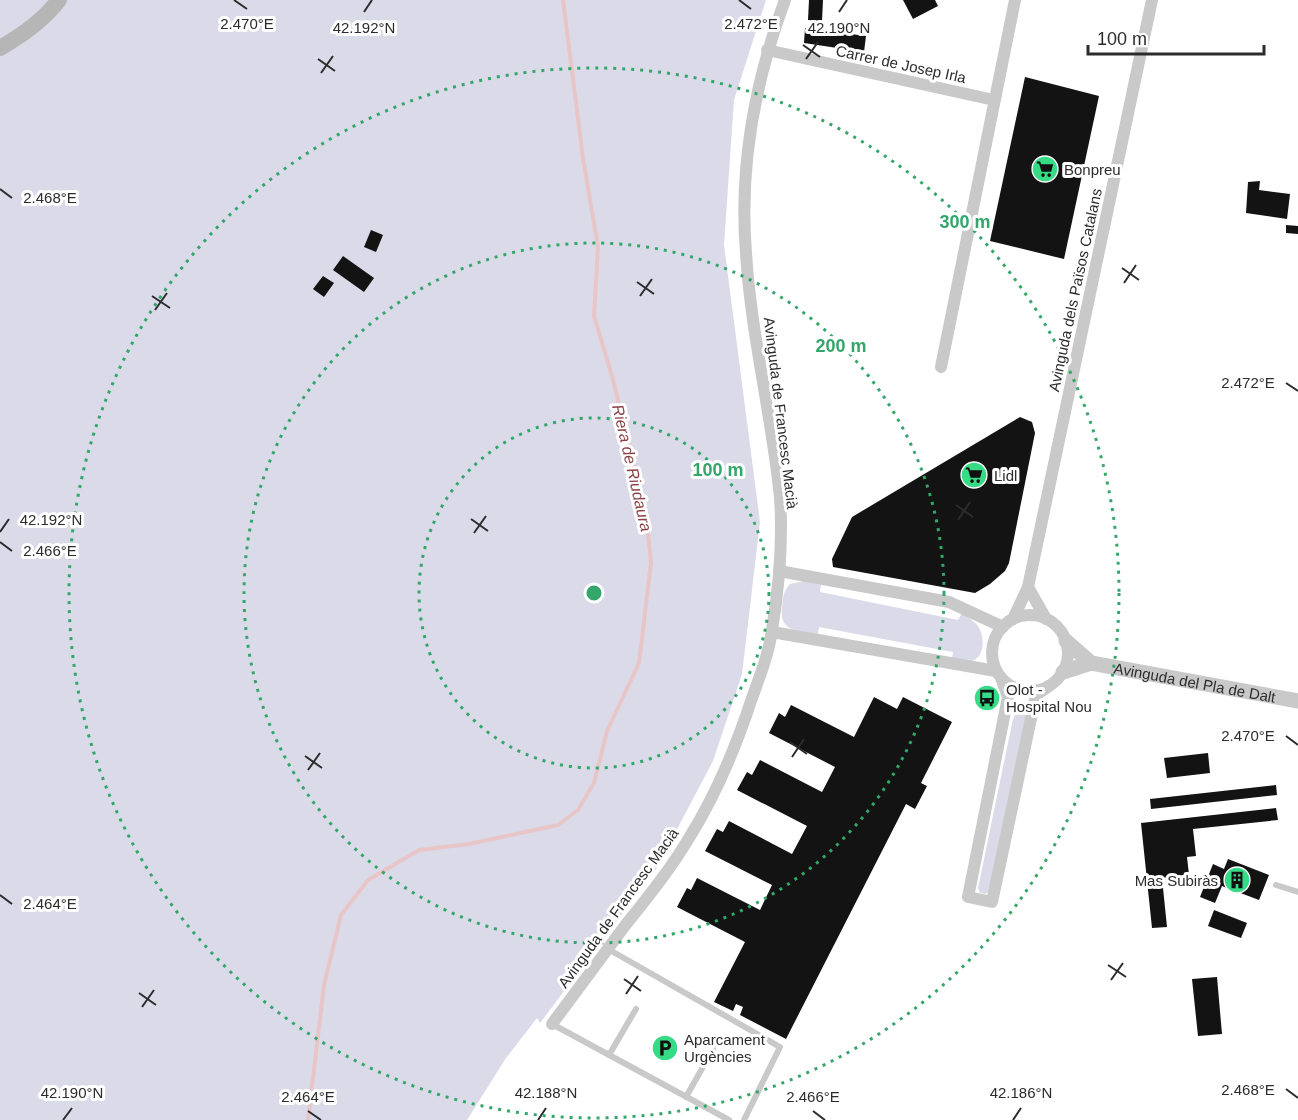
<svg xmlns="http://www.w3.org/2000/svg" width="1298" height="1120" font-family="Helvetica,sans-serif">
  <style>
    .green { fill: #dadae9 }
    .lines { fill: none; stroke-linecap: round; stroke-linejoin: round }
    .stream { stroke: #e8c6c8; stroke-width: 4 }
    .building { fill: #131313 }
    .service { stroke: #c9c9c9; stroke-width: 6 }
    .minor { stroke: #c9c9c9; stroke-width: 12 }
    .tertiary { stroke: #c9c9c9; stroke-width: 15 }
    .secondary { stroke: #b6b6b6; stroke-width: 16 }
    .ticks { fill: none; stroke: #2c2c2c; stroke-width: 2 }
    .ring { fill: none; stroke: #33a66a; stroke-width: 3; stroke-dasharray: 3 6 }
    .labels { text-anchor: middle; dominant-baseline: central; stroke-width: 6; stroke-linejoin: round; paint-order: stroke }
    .street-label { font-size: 15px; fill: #2c2c2c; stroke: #fff }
    .poi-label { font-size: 15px; fill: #2c2c2c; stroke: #fff; text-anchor: start }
    .water-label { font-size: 16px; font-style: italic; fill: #893f43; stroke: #fff }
    .ticks-label { font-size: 15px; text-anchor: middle; fill: #2c2c2c; stroke: #fff; stroke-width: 6; stroke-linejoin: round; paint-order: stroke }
    .centre { fill: #33a66a; stroke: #fff; stroke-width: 3 }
    .ring-label { font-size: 18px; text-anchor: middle; font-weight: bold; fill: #33a66a; stroke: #fff; stroke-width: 6; stroke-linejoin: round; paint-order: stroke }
  </style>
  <rect width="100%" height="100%" fill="#fff"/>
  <g class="green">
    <polygon points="0,0 766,0 734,100 724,245 760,522 742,674 713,761 675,833 676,838 663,860 540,1023 537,1018 506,1058 467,1120 0,1120"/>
    <path d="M 804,581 L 821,585 L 820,592 L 958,620 L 962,613 C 967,617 973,620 977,625 C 985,634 986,658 971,661 C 965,662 957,660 952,659 L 953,652 L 819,627 L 818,634 C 798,630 779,633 782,607 C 783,598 783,591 790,584 Z"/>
    <polygon points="1021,711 1027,717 991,890 986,894 980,893 978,888 1013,719 1016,713"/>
  </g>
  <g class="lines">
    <polyline class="stream" points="308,1120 324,985 341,915 368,880 419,850 469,844 558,825 578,810 594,783 607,731 639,663 651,563 646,515 612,376 594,316 598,247 583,158 563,0"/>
  </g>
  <g class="building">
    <polygon points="809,0 823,0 822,21 808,20"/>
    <polygon points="903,0 935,0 938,6 913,19"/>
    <polygon points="805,28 866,36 864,52 804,43"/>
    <polygon points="1025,77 1099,96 1064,259 990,241"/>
    <polygon points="1260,181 1259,190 1290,194 1287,219 1246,213 1248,182"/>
    <polygon points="1286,225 1298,226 1298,234 1286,233"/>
    <polygon points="371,230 383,235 376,252 364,247"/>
    <polygon points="343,256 374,278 364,292 333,270"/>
    <polygon points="323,276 334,283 324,297 313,289"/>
    <polygon points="1020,417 1032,422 1035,433 1009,563 1005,571 990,584 975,593 833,567 832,559 852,517"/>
    <polygon points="874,697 897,709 903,697 952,722 921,783 927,786 915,809 906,804 786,1039 740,1015 743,1007 736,1004 733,1011 714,1002 745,942 677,907 687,888 691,890 697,878 760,910 772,885 705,851 717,829 723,832 729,821 792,854 807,826 737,790 747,772 752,775 760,760 822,792 835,767 769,733 779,713 785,717 791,705 854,737"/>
    <polygon points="1208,753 1210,773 1167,778 1164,758"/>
    <polygon points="1276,785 1277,795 1151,809 1150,799"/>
    <polygon points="1276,808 1278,820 1193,829 1196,856 1187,857 1189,875 1162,878 1167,927 1152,928 1141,823"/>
    <polygon points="1228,859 1269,875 1259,900 1222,886 1215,903 1200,897 1213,864 1224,869"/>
    <polygon points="1214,910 1247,923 1241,938 1208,926"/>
    <polygon points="1217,977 1222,1034 1198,1036 1192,979"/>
  </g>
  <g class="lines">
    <g class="service">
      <polyline points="1276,885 1298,892"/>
      <polyline points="608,949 780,1047 744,1120"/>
      <polyline points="552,1024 729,1120"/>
      <polyline points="609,1055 636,1009"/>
      <polyline points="686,1097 713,1049"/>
    </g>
    <g class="minor">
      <polyline points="767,50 994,100"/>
      <polyline points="941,367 1015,0"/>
      <polyline points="779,571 949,602 1003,627"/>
      <polyline points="1028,587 1046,619"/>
      <circle cx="1030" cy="653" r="38"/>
      <polyline points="1013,619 1028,587 1152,0"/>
      <polyline points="772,632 996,671"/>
      <polyline points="1001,678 1008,697 968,897 992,902 1036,695 1049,686"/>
      <path d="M 552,1024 C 576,992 600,959 624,927 C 647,898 670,870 689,838 C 716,795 736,747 752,698 C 760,676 769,653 772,630 C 779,587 783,541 780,498 C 772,416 751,335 746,253 C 739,167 755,81 785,0"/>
    </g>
    <g class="tertiary">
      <polyline points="1066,641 1091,663"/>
      <path id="s1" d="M 1063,672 L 1091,663 L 1298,701"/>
    </g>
    <path class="secondary" d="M 0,48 C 23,35 43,21 59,0"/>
  </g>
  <path class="ticks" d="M 234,0 L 247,9M 739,0 L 751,9M 364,12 L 372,0M 839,12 L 847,0M 803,45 L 820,57M 318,59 L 335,71M 806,59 L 818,42M 321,73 L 333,56M 0,189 L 12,198M 1122,268 L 1139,280M 637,282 L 654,294M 1124,283 L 1136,265M 152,296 L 170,308M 640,296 L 652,279M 155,310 L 167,293M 1286,383 L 1298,391M 956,505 L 973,517M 471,519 L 488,531M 958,520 L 970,502M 0,532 L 9,519M 474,533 L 486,516M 0,542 L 12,551M 1286,736 L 1298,745M 790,742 L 807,754M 305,756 L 322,768M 792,757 L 804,739M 308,770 L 320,753M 0,895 L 12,904M 1108,965 L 1126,977M 624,979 L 641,991M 1111,980 L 1123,963M 139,993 L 156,1005M 626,994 L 638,976M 142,1007 L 154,990M 1286,1089 L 1298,1098M 308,1111 L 321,1120M 813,1111 L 825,1120M 63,1120 L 72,1108M 538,1120 L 546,1108M 1013,1120 L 1021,1108"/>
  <g class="ring">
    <circle cx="594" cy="593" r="175"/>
    <circle cx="594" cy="593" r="350"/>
    <circle cx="594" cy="593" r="525"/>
  </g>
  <defs>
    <symbol id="supermarket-disc" viewBox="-11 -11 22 22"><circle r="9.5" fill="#36db85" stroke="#fff"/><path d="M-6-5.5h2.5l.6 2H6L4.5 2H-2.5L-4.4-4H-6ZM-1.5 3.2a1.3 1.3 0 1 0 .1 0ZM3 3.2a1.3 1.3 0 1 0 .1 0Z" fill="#111"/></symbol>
    <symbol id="bus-disc" viewBox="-11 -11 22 22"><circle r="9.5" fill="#36db85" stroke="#fff"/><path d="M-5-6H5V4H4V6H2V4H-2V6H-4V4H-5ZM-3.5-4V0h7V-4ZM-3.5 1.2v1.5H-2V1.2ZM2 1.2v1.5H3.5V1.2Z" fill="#111"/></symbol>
    <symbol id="building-disc" viewBox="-11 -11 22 22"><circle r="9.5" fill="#36db85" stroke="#fff"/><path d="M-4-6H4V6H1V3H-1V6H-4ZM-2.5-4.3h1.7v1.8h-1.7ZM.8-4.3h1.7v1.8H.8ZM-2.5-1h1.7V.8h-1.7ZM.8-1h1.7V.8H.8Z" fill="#111"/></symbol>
    <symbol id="parking-disc" viewBox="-11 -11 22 22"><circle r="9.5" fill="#36db85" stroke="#fff"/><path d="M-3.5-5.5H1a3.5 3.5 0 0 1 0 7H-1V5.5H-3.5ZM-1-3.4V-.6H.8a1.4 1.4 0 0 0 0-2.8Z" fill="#111"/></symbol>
  </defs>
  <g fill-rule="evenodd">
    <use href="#supermarket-disc" x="1030" y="154" width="30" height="30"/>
    <use href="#supermarket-disc" x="959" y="460" width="30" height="30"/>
    <use href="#bus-disc" x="972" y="683" width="30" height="30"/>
    <use href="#building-disc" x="1222" y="865" width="30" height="30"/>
    <use href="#parking-disc" x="650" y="1033" width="30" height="30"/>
  </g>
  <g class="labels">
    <g class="street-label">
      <text transform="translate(901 64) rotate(12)">Carrer de Josep Irla</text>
      <text transform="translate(1075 290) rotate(-78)">Avinguda dels Països Catalans</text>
      <text transform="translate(781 413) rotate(83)">Avinguda de Francesc Macià</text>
      <text stroke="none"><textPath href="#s1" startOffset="135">Avinguda del Pla de Dalt</textPath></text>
      <text transform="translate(618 908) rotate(-54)">Avinguda de Francesc Macià</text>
    </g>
    <g class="poi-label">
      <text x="1064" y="169">Bonpreu</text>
      <text x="994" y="475">Lidl</text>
      <text x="1006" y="689">Olot -<tspan x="1006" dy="17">Hospital Nou</tspan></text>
      <text x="1218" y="880" text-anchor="end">Mas Subiràs</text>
      <text x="684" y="1039">Aparcament<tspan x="684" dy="17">Urgències</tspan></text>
    </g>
    <g class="water-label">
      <text transform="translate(632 468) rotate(77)">Riera de Riudaura</text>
    </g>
  </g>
  <g class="ticks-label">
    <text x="247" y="29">2.470°E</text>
    <text x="751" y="29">2.472°E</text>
    <text x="364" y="33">42.192°N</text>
    <text x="839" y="33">42.190°N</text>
    <text x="50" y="203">2.468°E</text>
    <text x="1248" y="388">2.472°E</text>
    <text x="51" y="525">42.192°N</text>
    <text x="50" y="556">2.466°E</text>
    <text x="1248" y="741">2.470°E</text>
    <text x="50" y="909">2.464°E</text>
    <text x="1248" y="1095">2.468°E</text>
    <text x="72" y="1098">42.190°N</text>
    <text x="546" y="1098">42.188°N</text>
    <text x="1021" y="1098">42.186°N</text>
    <text x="308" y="1102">2.464°E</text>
    <text x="813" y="1102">2.466°E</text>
  </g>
  <circle cx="594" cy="593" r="9" class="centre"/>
  <g class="ring-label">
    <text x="965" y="228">300 m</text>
    <text x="841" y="352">200 m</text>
    <text x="718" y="476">100 m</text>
  </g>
  <path d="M1088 45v9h176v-9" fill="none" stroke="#2c2c2c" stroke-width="3"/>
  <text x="1097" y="45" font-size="18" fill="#2c2c2c" stroke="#ffffff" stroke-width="4.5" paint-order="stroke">100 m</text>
</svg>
